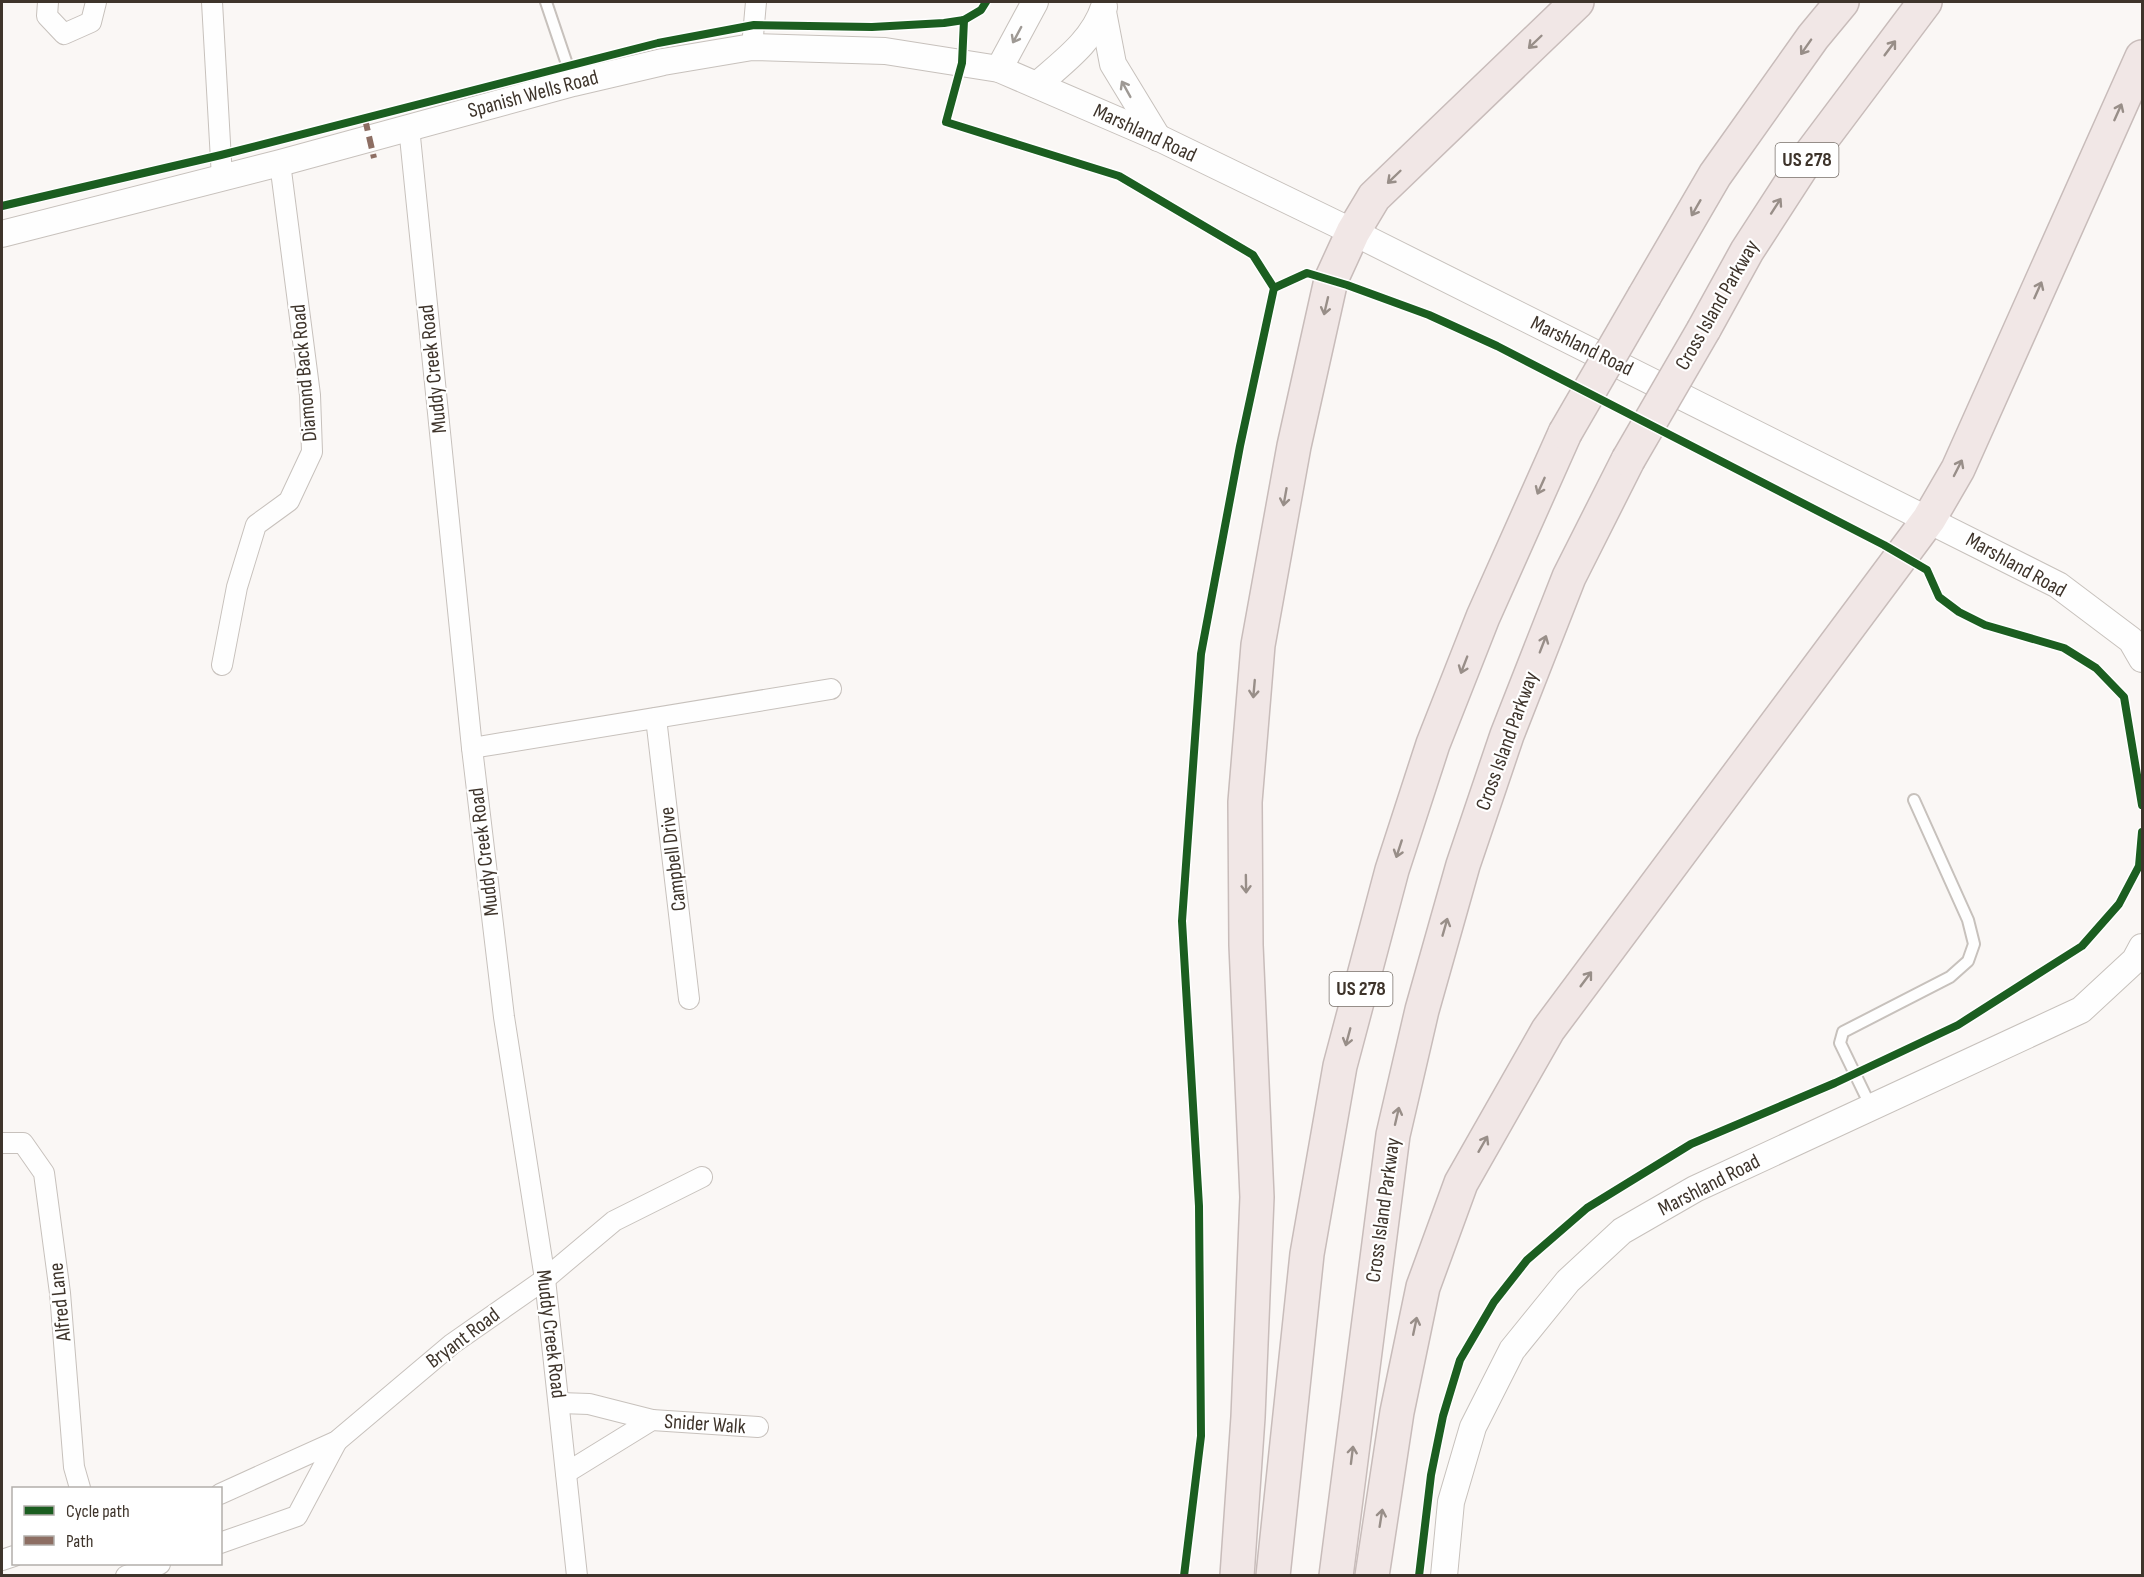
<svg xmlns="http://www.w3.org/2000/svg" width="2144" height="1577" font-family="'Sofia Sans Condensed',sans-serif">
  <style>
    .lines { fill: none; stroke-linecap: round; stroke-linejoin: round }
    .service-casing { stroke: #c7c1bc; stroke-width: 14 }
    .minor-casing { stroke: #c7c1bc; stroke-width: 22 }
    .tertiary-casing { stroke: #c7c1bc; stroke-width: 28 }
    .motorway-casing { stroke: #c8bcba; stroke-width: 36 }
    .service { stroke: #fefefe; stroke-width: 10 }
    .minor { stroke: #fefefe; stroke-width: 20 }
    .tertiary { stroke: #fefefe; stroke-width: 26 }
    .motorway { stroke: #f1e7e6; stroke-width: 33 }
    .motorway-bridge-casing { stroke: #c8bcba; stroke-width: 36; stroke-linecap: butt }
    .motorway-bridge { stroke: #f1e7e6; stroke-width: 33 }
    .quiet { stroke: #8d6e63; stroke-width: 6; stroke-dasharray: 12 6; stroke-linecap: butt }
    .cycleway-casing { stroke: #fff; stroke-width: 11 }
    .cycleway { stroke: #1b5e20; stroke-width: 8 }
    .oneway { stroke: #9e9994 }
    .oneway2 { stroke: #988e88 }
    .labels { text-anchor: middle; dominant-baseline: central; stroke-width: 4.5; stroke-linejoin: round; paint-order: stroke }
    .shield { fill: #fff; stroke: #78716b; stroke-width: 1.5 }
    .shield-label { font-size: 20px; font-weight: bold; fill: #3e342b }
    .street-label { font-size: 21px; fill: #3e342b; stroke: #fff }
  </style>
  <rect width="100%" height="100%" fill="#faf7f5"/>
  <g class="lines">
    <defs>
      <g id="service">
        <polyline points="546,2 573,82"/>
        <polyline points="1871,1107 1840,1043 1843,1032 1950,977 1968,961 1974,944 1968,920 1914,800"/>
      </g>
      <g id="minor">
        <polyline points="48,2 47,16 64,34 91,22 96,2"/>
        <polyline points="212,2 222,178"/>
        <polyline points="752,47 756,2"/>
        <polyline points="409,127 472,748 504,1017 545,1279 577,1576"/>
        <polyline points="222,665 237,587 256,525 289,501 312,452 310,395 280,163"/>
        <polyline points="656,718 689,999"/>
        <polyline points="472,748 831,689"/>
        <polyline points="2,1143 23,1143 44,1173 60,1293 74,1467 80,1488"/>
        <polyline points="560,1403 589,1404 652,1420"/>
        <polyline points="566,1473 652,1420 758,1427"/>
        <polyline points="220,1494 337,1441 452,1344 545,1279 614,1221 702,1177"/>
        <polyline points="220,1543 297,1516 337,1441"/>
        <polyline points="2,1560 14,1556"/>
        <polyline points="126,1576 160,1564"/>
      </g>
      <g id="tertiary">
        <polyline points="1103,12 1113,64 1158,138"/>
        <polyline points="999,69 1035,2"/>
        <path d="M 1037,85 C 1063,62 1093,41 1104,7"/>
        <polyline points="2,234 280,163 573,83 663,62 752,47 885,51 999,69 1159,138 1353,232 2058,585 2131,640 2142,659"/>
        <polyline points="1444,1576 1451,1502 1473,1427 1512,1350 1568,1281 1622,1231 1695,1189 2081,1010 2135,960 2142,947"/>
      </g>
      <g id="motorway">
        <polyline points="1645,295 1715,175 1813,37 1842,2"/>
        <polyline points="1704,329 1747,251 1804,163 1925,2"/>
        <polyline points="1237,1576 1248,1417 1257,1197 1246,945 1245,802 1258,645 1294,446 1331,280 1353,232 1374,197 1577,2"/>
        <polyline points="1273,1576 1307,1254 1340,1066 1392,870 1433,744 1483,617 1565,433"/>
        <polyline points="1336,1576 1393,1135 1422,1010 1463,865 1507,735 1569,577 1628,460"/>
        <polyline points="1372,1576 1397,1412 1423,1287 1461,1183 1548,1030 1929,519 1958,469 2142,57"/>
      </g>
    </defs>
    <use href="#service" class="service-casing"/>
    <use href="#minor" class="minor-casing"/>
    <use href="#tertiary" class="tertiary-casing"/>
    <use href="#motorway" class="motorway-casing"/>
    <use href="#service" class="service"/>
    <use href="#minor" class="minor"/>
    <use href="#tertiary" class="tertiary"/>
    <use href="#motorway" class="motorway"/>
    <defs>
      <g id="motorway-bridge">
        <polyline points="1565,433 1645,295"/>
        <polyline points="1628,460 1704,329"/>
      </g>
    </defs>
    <use href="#motorway-bridge" class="motorway-bridge-casing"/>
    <use href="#motorway-bridge" class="motorway-bridge"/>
    <polyline class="quiet" points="365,119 374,158"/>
    <defs>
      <g id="cycleway">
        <polyline points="964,20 962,63 946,122 1119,176 1253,255 1274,288 1240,446 1201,654 1182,921 1199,1206 1201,1436 1184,1576"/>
        <polyline points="2,206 221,155 658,43 754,25 872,27 944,23 964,20 981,10 986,2"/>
        <polyline points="1274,288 1307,273 1347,285 1429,315 1497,346 1884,545 1927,570 1939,597 1959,612 1985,625 2064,648 2096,668 2124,697 2142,805"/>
        <polyline points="1419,1576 1431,1475 1443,1416 1460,1360 1494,1302 1527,1260 1587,1208 1691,1144 1835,1083 1958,1025 2082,946 2119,904 2139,866 2142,832"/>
      </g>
    </defs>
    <use href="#cycleway" class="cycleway-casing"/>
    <use href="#cycleway" class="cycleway"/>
  </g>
  <defs><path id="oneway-shaft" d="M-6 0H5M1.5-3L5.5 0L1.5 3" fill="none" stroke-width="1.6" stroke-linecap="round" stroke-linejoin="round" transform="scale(1.5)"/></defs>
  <g class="oneway">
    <use href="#oneway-shaft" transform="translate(1017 35) rotate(118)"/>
    <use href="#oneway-shaft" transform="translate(1126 89) rotate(-119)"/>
  </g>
  <g class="oneway2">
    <use href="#oneway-shaft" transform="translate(1535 42) rotate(136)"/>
    <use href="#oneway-shaft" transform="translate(1806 47) rotate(125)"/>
    <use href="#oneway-shaft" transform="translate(1890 48) rotate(-53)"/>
    <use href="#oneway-shaft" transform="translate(2118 112) rotate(-66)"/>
    <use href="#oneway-shaft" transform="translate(1394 177) rotate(136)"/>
    <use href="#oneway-shaft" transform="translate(1776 206) rotate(-57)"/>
    <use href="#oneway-shaft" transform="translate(1696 208) rotate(120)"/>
    <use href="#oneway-shaft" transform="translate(2038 290) rotate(-66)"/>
    <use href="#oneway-shaft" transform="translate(1326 306) rotate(103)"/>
    <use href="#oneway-shaft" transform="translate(1958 468) rotate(-63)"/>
    <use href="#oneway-shaft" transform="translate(1541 486) rotate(114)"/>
    <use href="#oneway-shaft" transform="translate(1285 497) rotate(100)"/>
    <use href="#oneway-shaft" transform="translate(1543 644) rotate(-69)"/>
    <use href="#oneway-shaft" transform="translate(1464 665) rotate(111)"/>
    <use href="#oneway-shaft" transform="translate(1254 689) rotate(95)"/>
    <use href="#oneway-shaft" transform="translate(1399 849) rotate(108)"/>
    <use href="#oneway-shaft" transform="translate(1246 884) rotate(89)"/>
    <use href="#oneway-shaft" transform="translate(1445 927) rotate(-74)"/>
    <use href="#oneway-shaft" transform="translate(1586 979) rotate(-53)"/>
    <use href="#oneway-shaft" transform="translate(1348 1037) rotate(105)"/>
    <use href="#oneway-shaft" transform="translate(1397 1116) rotate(-77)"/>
    <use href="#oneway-shaft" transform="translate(1483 1144) rotate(-60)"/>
    <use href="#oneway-shaft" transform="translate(1415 1326) rotate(-78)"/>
    <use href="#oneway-shaft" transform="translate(1352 1455) rotate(-83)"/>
    <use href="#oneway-shaft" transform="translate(1381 1518) rotate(-81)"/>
  </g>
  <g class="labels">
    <g class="shield">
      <rect x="1775.5" y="143" width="63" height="34" rx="4.5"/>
      <rect x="1329.5" y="972" width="63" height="34" rx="4.5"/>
    </g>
    <g class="shield-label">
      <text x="1807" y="160">US 278</text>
      <text x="1361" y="989">US 278</text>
    </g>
    <g class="street-label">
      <text transform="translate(533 94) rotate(-15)">Spanish Wells Road</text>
      <text transform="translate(1145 133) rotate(25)">Marshland Road</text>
      <text transform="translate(1717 305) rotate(-60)">Cross Island Parkway</text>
      <text transform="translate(1582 346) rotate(26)">Marshland Road</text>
      <text transform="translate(433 369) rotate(-96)">Muddy Creek Road</text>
      <text transform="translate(304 373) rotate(-95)">Diamond Back Road</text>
      <text transform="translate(2016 565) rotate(29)">Marshland Road</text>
      <text transform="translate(1507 741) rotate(-70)">Cross Island Parkway</text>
      <text transform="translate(484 852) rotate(-97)">Muddy Creek Road</text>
      <text transform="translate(673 859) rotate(-97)">Campbell Drive</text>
      <text transform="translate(1709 1185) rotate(-27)">Marshland Road</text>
      <text transform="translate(1383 1210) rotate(-82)">Cross Island Parkway</text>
      <text transform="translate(60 1302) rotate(-96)">Alfred Lane</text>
      <text transform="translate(551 1334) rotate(83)">Muddy Creek Road</text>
      <text transform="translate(463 1338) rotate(-37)">Bryant Road</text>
      <text transform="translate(705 1424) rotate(4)">Snider Walk</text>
    </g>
  </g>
  <rect width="2144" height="1577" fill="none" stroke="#3e342b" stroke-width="6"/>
  <rect x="12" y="1487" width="210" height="78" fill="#ffffff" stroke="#b2aeaa" stroke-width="1.5"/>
  <rect x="24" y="1506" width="30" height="9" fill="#1b5e20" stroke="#b2aeaa" stroke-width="1.5"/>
  <text x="66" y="1517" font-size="18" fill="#3e342b">Cycle path</text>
  <rect x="24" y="1536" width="30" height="9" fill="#8d6e63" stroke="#b2aeaa" stroke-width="1.5"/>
  <text x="66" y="1547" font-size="18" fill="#3e342b">Path</text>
</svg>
